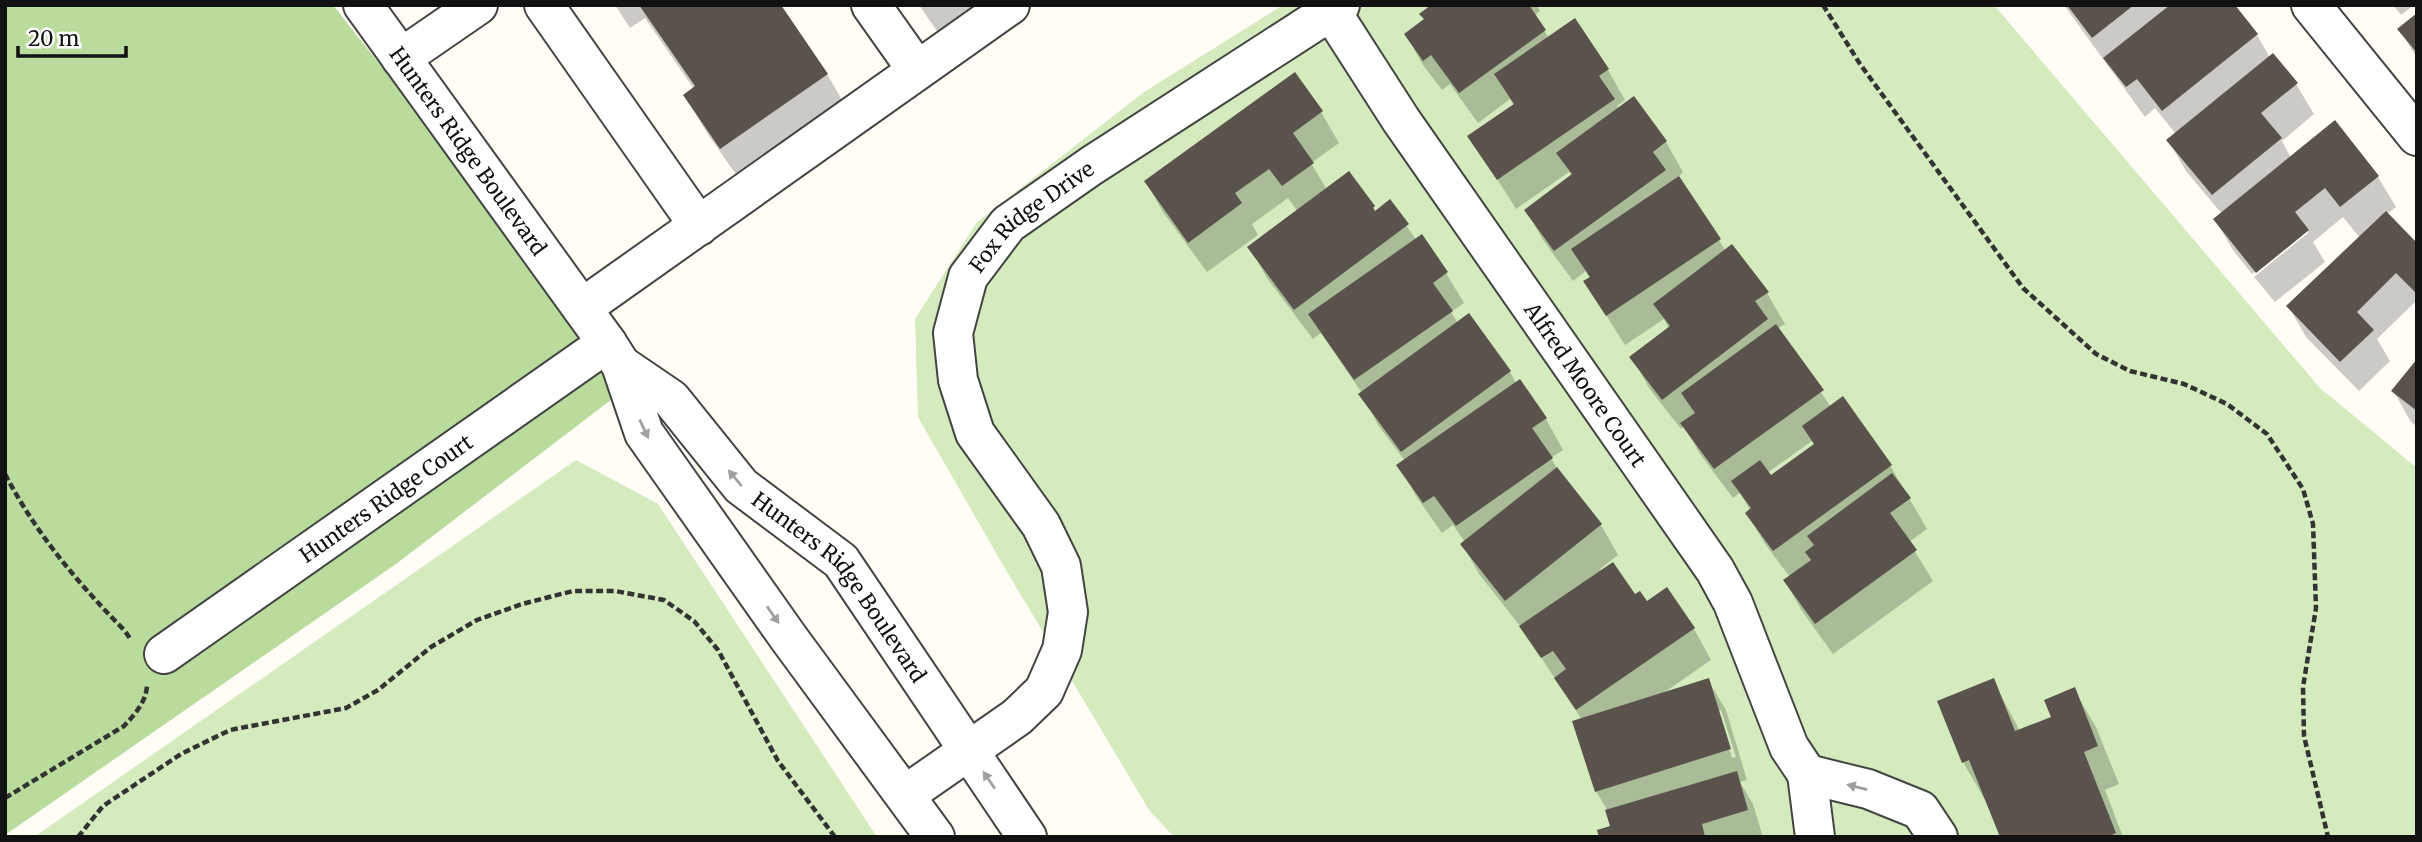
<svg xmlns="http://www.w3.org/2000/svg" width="2422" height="842" font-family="Merriweather,serif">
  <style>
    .green { fill: #d5ebbd }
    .forest { fill: #b9dc9c }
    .shadow { fill: #0003; fill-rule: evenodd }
    .building { fill: #5a524d }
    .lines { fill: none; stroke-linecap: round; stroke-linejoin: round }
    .minor-casing { stroke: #444; stroke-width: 42 }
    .path { stroke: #333; stroke-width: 4.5; stroke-dasharray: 7 3.5; stroke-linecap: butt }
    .minor { stroke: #fff; stroke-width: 38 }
    .oneway { fill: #a0a0a0 }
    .labels { text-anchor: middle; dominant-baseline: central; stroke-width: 7; stroke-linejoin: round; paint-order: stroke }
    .street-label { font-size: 21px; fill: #111; stroke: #fff }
  </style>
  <rect width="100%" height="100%" fill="#fffdf5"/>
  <g class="green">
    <polygon points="1283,5 1994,5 2320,388 2417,468 2417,837 1174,837 1149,810 1000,560 918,417 915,319 977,222 1144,92"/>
    <polygon points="576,460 658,504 877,837 34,837"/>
  </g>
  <polygon class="forest" points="5,5 333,5 558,291 624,390 396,564 5,835"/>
  <g class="shadow">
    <polygon points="615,5 779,5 827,74 849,112 744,186 707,133 685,95 694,89 645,18 630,28"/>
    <polygon points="919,5 1002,5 946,44"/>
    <path d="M 1434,5 L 1537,5 L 1540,11 L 1534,16 L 1549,38 L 1608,70 L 1625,100 L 1617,106 L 1619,109 L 1634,98 L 1666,142 L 1683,172 L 1678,177 L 1726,251 L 1767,293 L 1785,324 L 1777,329 L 1831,407 L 1890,465 L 1927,529 L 1909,542 L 1933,581 L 1833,654 L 1802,611 L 1785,581 L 1790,577 L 1765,544 L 1747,513 L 1750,510 L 1740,493 L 1733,498 L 1700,454 L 1684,426 L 1681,429 L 1649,388 L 1632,357 L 1669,329 L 1664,319 L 1625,345 L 1585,282 L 1590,279 L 1586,271 L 1573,281 L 1543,240 L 1526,210 L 1572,176 L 1569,172 L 1516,209 L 1470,136 L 1514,106 L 1510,99 L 1478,123 L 1450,84 L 1442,90 L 1423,65 L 1406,35 L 1425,20 ZM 1812,441 L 1815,445 L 1770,478 L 1767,473 Z"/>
    <polygon points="2064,5 2233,5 2257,35 2270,58 2296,84 2314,114 2282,141 2291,158 2378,177 2396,207 2387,214 2417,246 2417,304 2415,302 2377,339 2390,361 2359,391 2306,337 2289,307 2360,238 2343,217 2313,242 2325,262 2275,302 2254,277 2308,233 2308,228 2252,274 2233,250 2215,220 2222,214 2186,171 2168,140 2176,134 2155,108 2145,117"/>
    <polygon points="2393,5 2414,5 2401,15"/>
    <polygon points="2417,15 2417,59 2400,29"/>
    <path d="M 1321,112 L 1339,143 L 1311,163 L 1327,190 L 1373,207 L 1376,212 L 1390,201 L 1416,240 L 1446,273 L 1464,303 L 1451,312 L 1458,323 L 1510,372 L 1516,383 L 1519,382 L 1546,419 L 1563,450 L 1551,458 L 1559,472 L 1601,525 L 1618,555 L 1600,569 L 1646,604 L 1667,589 L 1694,629 L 1711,660 L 1662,694 L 1708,680 L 1726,710 L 1747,780 L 1740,782 L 1753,804 L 1763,837 L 1601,837 L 1613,827 L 1607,810 L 1596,791 L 1582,720 L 1524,631 L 1479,574 L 1462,544 L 1465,542 L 1453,525 L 1442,533 L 1416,496 L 1399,465 L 1405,461 L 1378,425 L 1362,393 L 1321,333 L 1313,339 L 1267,278 L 1250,248 L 1298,212 L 1288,198 L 1252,224 L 1258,235 L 1207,272 L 1163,212 L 1146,182 ZM 1717,710 L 1721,710 L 1736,757 L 1732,758 Z"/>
    <polygon points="2417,362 2417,427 2411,422 2394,392"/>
    <polygon points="1993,681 2020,731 2053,718 2074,690 2096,727 2119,784 2105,790 2123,837 2002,837 1987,799 1985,800 1963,762"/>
  </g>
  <g class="building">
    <polygon points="639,5 781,5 828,74 720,149 683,95 695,86"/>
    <polygon points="1431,5 1529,5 1546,30 1459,93 1431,55 1423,61 1404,34 1424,19 1419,14"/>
    <polygon points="2067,5 2134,5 2092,38"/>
    <polygon points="2170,5 2235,5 2258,34 2162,111 2137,79 2126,87 2103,58"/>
    <polygon points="2417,13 2417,53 2397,29"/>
    <polygon points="1575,18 1609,69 1599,76 1615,99 1497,180 1467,136 1514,104 1494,74"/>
    <polygon points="2273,53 2298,83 2261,113 2282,138 2212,195 2166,140"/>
    <polygon points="1295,72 1323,111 1293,133 1314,163 1282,186 1269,169 1235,193 1242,203 1188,243 1144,181"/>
    <polygon points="1634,96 1667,141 1653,152 1666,170 1554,251 1524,210 1572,174 1556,153"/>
    <polygon points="2335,120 2379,176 2340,207 2325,188 2295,212 2309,230 2256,273 2213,219"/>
    <polygon points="1349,171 1375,206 1373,208 1375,211 1390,199 1409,224 1294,310 1247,247"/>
    <polygon points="1679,176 1721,239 1606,316 1583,281 1590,277 1571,249"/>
    <polygon points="2386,211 2417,243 2417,294 2396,273 2357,312 2374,330 2340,362 2286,306"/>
    <polygon points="1422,234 1448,272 1433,283 1453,311 1354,380 1308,314"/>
    <polygon points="1732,244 1769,292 1755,301 1768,319 1662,400 1629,357 1670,326 1653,304"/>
    <polygon points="1469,313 1511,371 1401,452 1358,394"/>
    <polygon points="1776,324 1824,390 1714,469 1680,423 1695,413 1681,393"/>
    <polygon points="2417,359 2417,411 2391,391"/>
    <polygon points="1520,379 1547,418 1532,428 1553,458 1456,526 1434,496 1423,503 1396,465"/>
    <polygon points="1843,396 1892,465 1773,551 1745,513 1751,508 1731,481 1760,460 1771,475 1814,444 1802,426"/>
    <polygon points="1557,467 1602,524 1505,601 1460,544"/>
    <polygon points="1892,473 1911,498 1890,513 1917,550 1815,624 1783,580 1811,560 1805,552 1814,545 1807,536"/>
    <polygon points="1613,562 1635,594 1640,591 1647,601 1667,587 1695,628 1576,710 1554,678 1566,669 1553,651 1541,658 1519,626"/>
    <polygon points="1709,678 1731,749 1595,792 1572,721"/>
    <polygon points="1994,678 2015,731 2051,717 2044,700 2075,687 2098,746 2084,752 2116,833 2107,837 2000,837 1969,760 1962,763 1937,701"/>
    <polygon points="1737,771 1748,810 1702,824 1705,837 1599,837 1597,830 1610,826 1605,810"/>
  </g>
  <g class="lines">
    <defs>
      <g id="minor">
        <path id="s1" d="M 363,5 L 607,343 L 621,365 L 644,433 L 788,637 L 935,837"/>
        <polyline points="544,5 699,226"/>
        <polyline points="871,5 917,70"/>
        <polyline points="2311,5 2417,136"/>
        <path id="s2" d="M 1331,11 L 1401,120 L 1715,570 L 1733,603 L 1789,747 L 1807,774"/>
        <polyline points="401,58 478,5"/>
        <polyline points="582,308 1010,5"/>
        <path id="s3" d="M 621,365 L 671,399 L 741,486 L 841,561 L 1027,837"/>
        <path id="s4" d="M 164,654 L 607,343"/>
        <path id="s5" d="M 905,795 L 1017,717 L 1044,691 L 1062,650 L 1068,612 L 1061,566 L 1041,525 L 975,433 L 958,380 L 953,333 L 968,277 L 1008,224 L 1091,166 L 1340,5"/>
        <polyline points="1815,837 1807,774 1868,789 1920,810 1938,837"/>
      </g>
    </defs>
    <use href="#minor" class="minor-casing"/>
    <g class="path">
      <polyline points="1823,5 1860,64 2023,288 2096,354 2130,371 2184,384 2227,404 2267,434 2303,489 2313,524 2316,608 2303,687 2304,736 2328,837"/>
      <path d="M 5,474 C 37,535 77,582 125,631 L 131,640"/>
      <path d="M 5,798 L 124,726 C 135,714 147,701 147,684"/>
      <polyline points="78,837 103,806 181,754 230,730 346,708 378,690 431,647 477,620 522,604 573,591 615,591 664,600 694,621 718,650 778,761 835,837"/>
    </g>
    <use href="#minor" class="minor"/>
  </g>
  <defs><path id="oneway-solid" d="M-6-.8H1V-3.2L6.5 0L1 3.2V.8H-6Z" transform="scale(1.75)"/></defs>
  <g class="oneway">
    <use href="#oneway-solid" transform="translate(644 429) rotate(65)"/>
    <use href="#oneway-solid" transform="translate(735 478) rotate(-130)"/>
    <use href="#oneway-solid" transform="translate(773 615) rotate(55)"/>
    <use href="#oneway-solid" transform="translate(989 780) rotate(-124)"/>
    <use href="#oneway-solid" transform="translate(1857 787) rotate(-166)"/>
  </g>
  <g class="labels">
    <g class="street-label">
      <text stroke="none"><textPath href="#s1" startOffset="180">Hunters Ridge Boulevard</textPath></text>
      <text stroke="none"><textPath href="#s5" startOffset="712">Fox Ridge Drive</textPath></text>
      <text stroke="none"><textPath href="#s2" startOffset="452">Alfred Moore Court</textPath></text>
      <text stroke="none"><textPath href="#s4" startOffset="271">Hunters Ridge Court</textPath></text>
      <text stroke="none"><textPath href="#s3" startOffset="315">Hunters Ridge Boulevard</textPath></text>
    </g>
  </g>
  <rect width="2422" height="842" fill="none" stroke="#111111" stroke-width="14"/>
  <path d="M18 46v10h108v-10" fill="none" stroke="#111111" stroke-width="3.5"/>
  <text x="28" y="46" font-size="21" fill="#111111" stroke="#ffffff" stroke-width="5" paint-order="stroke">20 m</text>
</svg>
